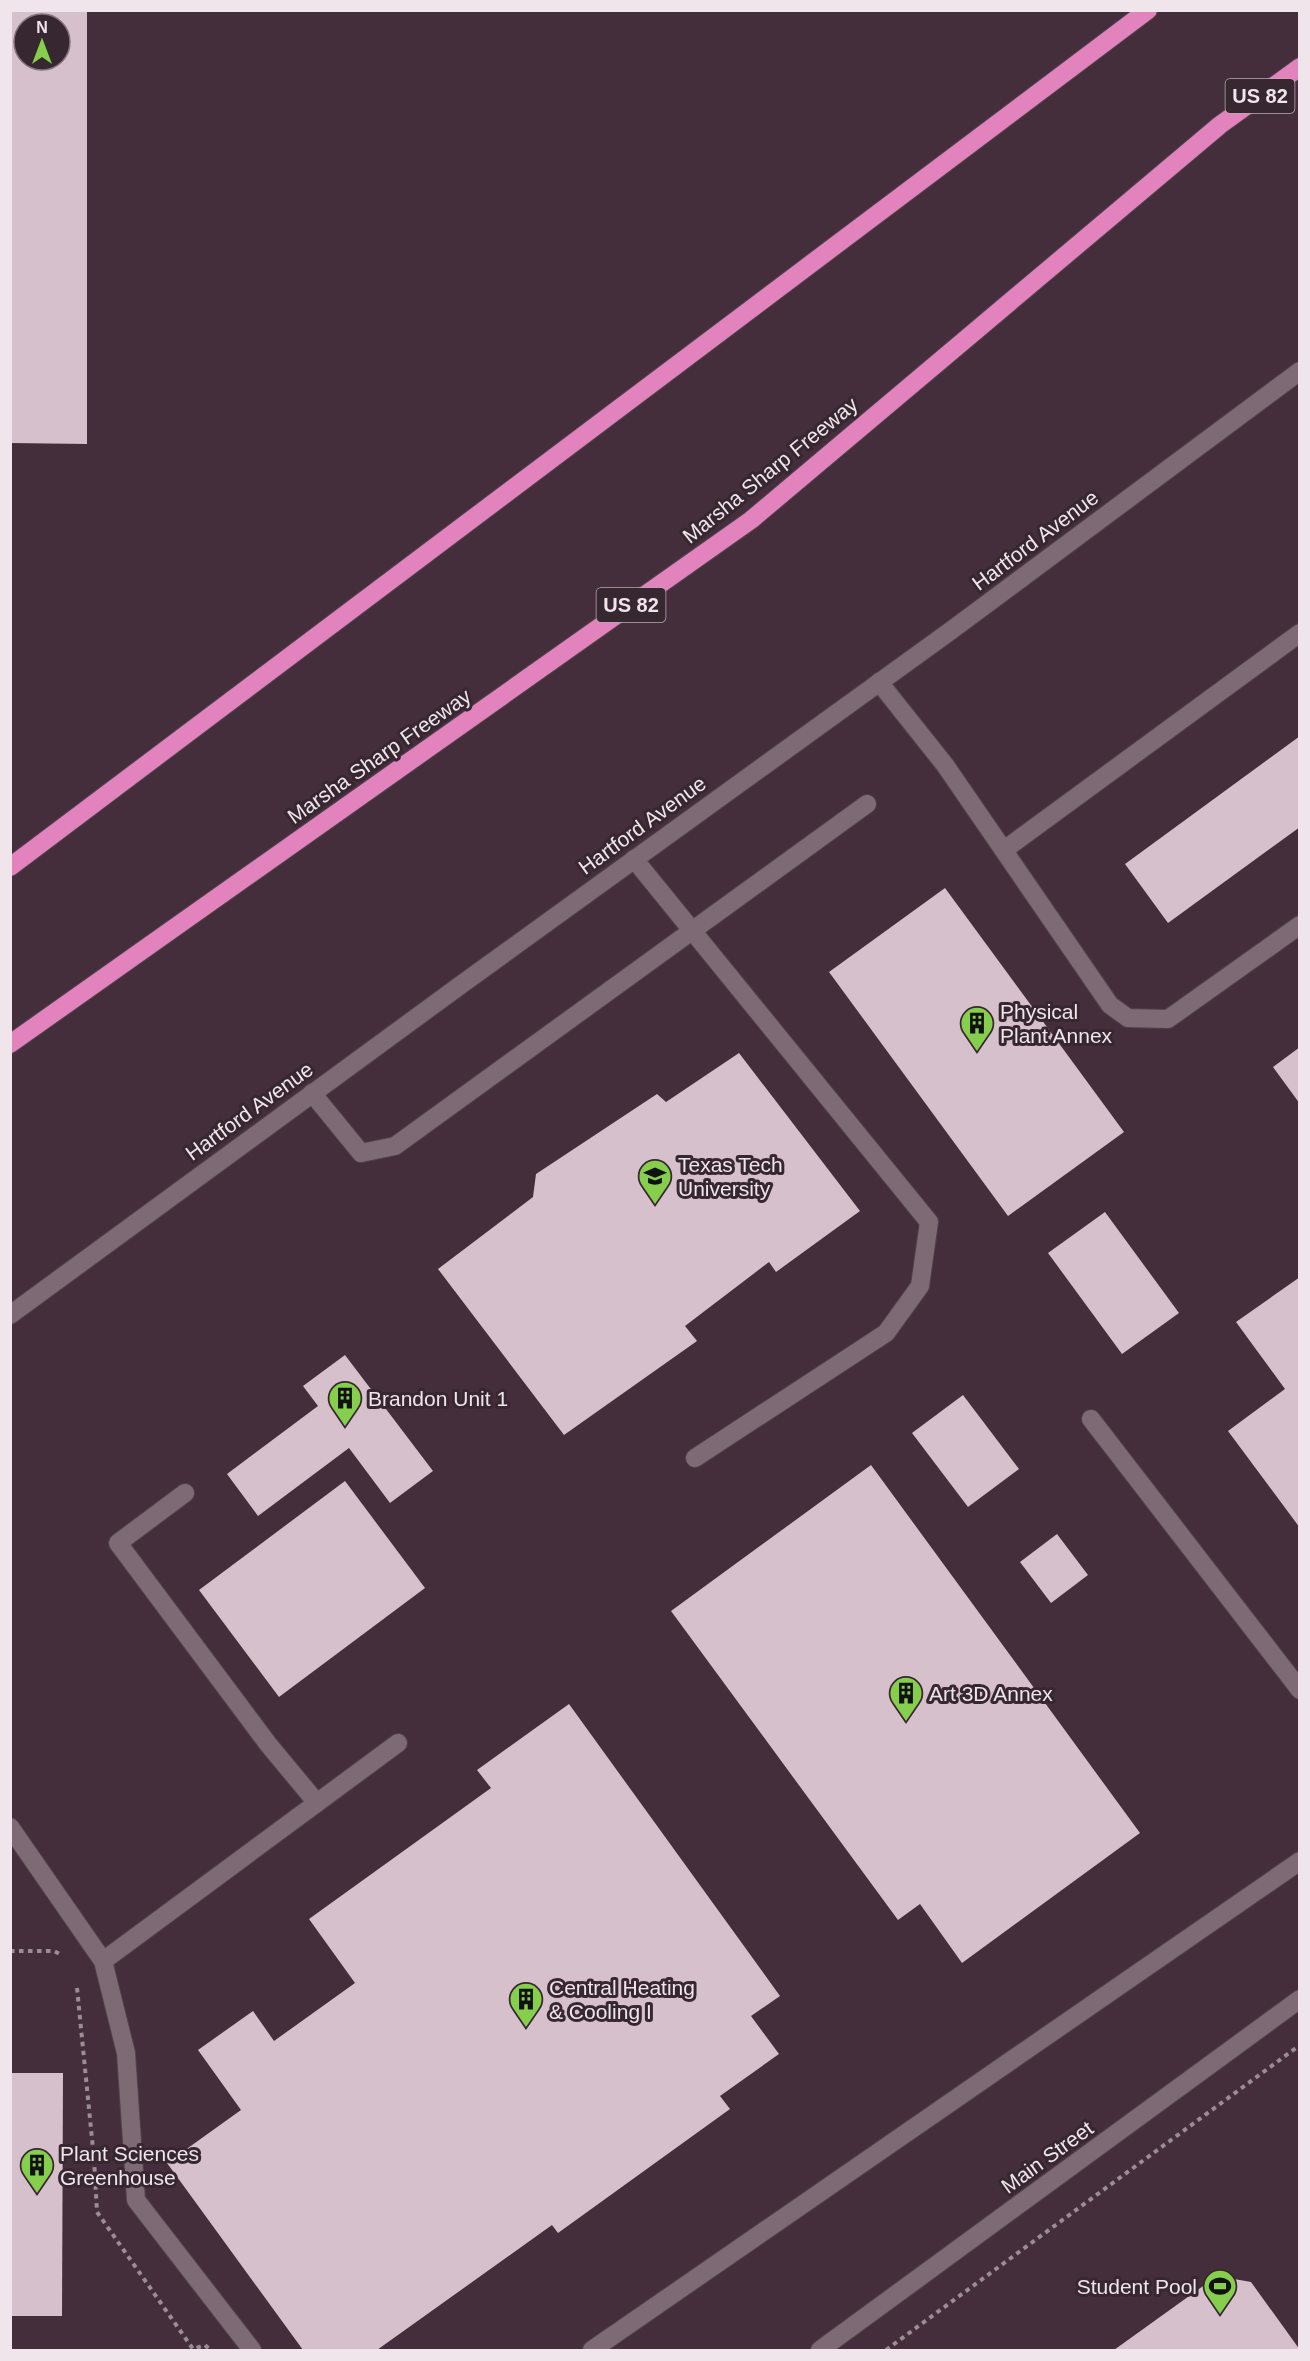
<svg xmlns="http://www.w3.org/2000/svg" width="1310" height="2361" font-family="Helvetica,sans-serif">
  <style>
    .built { fill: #442e3b; fill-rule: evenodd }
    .building { fill: #d5c0cb; fill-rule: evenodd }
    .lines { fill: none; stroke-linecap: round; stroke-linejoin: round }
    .lane-casing { stroke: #50434b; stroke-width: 20 }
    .street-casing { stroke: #50434b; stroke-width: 20 }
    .highway-casing { stroke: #50434b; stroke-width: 20 }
    .path { stroke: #9a8d94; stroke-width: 4; stroke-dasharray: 4.5 4.5; stroke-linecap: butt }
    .lane { stroke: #7d6a75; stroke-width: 18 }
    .street { stroke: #7d6a75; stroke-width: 18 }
    .highway { stroke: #e383bd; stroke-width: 18 }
    .labels { text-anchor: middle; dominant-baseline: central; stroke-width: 6; stroke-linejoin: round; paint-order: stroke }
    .shield { fill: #372730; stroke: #b8acb3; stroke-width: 1.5 }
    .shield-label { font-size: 20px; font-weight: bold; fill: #f0e5eb }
    .street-label { font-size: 21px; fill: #f0e5eb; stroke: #372730 }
    .poi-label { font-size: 21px; fill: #f0e5eb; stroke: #372730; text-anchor: start }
  </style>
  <rect width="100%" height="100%" fill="#372730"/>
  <path class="built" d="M 11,11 L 1299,11 L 1299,2350 L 11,2350 ZM 24,24 L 60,24 L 60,60 L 24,60 Z"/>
  <g class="building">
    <path d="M 10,11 L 87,11 L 87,444 L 10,443 ZM 24,24 L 60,24 L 60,60 L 24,60 Z"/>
    <polygon points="1300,736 1300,827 1168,923 1125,864"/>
    <polygon points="945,888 1124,1132 1008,1216 829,972"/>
    <polygon points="1300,1047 1300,1104 1273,1067"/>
    <polygon points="739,1053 860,1211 776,1272 769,1262 685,1326 697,1341 564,1435 438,1269 533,1197 536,1174 657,1094 666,1102"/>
    <polygon points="1105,1212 1179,1313 1122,1354 1048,1253"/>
    <polygon points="1300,1277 1300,1528 1228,1431 1285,1389 1236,1322"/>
    <polygon points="345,1355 433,1471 390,1503 349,1448 258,1516 227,1474 318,1406 303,1386"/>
    <polygon points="963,1395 1019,1469 968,1507 912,1433"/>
    <polygon points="871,1465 1140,1833 962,1963 920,1904 898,1920 671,1611"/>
    <polygon points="345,1481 425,1588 279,1697 199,1590"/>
    <polygon points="1057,1534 1088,1575 1051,1603 1020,1562"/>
    <polygon points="569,1704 780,1996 751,2016 779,2054 720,2096 730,2109 558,2233 552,2225 377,2350 303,2350 167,2163 241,2110 198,2050 253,2011 274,2041 355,1983 309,1919 491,1788 477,1770"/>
    <polygon points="10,2073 63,2073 62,2316 10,2316"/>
    <polygon points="1217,2276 1251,2282 1300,2350 1114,2350"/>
  </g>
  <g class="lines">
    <defs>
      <g id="lane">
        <polyline points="879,682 945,765 1110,1005 1128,1018 1168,1019 1300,925"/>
        <polyline points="1004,850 1300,633"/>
        <polyline points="634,859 929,1222 920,1286 886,1333 695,1458"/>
        <polyline points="312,1093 361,1153 395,1146 867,804"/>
        <polyline points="10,1315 462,984 949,632 1300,371"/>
        <polyline points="1091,1419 1300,1690"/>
        <polyline points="185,1493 118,1543 268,1744 317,1803"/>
        <polyline points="10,1827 103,1961 126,2053 136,2200 252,2350"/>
        <polyline points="103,1961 398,1743"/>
        <polyline points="592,2350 1300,1861"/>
      </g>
      <polyline id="street" points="820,2350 1300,1999"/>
      <g id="highway">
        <polyline points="10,867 1148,10"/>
        <polyline points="10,1044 751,520 1220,125 1300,67"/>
      </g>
    </defs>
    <use href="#lane" class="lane-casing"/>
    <use href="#street" class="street-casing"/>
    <use href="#highway" class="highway-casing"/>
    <g class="path">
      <polyline points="10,1951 54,1951 60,1954"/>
      <polyline points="77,1988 94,2159 97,2212 193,2349 205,2345 210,2350"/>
      <polyline points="886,2350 1300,2045"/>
    </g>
    <use href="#lane" class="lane"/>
    <use href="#street" class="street"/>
    <use href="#highway" class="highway"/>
  </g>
  <defs>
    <symbol id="building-pin" viewBox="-11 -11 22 30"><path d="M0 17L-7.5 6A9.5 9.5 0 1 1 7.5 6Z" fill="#86cf4c" stroke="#372730"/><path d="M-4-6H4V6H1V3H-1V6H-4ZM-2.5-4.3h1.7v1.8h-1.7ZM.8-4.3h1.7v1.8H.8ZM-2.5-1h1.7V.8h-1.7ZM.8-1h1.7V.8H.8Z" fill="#111"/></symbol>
    <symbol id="university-pin" viewBox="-11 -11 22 30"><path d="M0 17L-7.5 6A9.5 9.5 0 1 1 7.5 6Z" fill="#86cf4c" stroke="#372730"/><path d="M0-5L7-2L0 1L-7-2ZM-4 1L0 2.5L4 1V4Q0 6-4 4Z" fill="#111"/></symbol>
    <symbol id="stadium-pin" viewBox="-11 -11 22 30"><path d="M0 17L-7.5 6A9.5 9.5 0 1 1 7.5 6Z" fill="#86cf4c" stroke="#372730"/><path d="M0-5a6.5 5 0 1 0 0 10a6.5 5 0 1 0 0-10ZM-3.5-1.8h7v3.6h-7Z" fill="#111"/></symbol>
  </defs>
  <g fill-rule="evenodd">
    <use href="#building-pin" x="958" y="1004" width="38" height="52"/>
    <use href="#university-pin" x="636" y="1157" width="38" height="52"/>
    <use href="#building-pin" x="326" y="1379" width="38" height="52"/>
    <use href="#building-pin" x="887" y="1674" width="38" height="52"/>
    <use href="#building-pin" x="507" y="1980" width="38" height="52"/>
    <use href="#building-pin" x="18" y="2146" width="38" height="52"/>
    <use href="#stadium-pin" x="1201" y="2267" width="38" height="52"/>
  </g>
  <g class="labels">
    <g class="shield">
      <rect x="1225.5" y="79" width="69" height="34" rx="4.5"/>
      <rect x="596.5" y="588" width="69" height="34" rx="4.5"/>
    </g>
    <g class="shield-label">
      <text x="1260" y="96">US 82</text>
      <text x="631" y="605">US 82</text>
    </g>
    <g class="street-label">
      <text transform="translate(770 470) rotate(-39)">Marsha Sharp Freeway</text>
      <text transform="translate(1035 540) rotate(-37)">Hartford Avenue</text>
      <text transform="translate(379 756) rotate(-35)">Marsha Sharp Freeway</text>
      <text transform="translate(642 825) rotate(-36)">Hartford Avenue</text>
      <text transform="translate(249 1111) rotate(-36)">Hartford Avenue</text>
      <text transform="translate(1047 2157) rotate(-36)">Main Street</text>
    </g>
    <g class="poi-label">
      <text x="1000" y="1011">Physical<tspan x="1000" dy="24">Plant Annex</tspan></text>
      <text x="678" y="1164">Texas Tech<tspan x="678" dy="24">University</tspan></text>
      <text x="368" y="1398">Brandon Unit 1</text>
      <text x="929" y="1693">Art 3D Annex</text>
      <text x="549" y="1987">Central Heating<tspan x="549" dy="24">&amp; Cooling I</tspan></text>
      <text x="60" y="2153">Plant Sciences<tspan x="60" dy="24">Greenhouse</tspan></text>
      <text x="1197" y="2286" text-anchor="end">Student Pool</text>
    </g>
  </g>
  <rect width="1310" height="2361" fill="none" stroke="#f0e5eb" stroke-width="24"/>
  <g transform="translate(42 42)"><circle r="28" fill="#372730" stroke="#81737b" stroke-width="1.5"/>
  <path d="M0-4.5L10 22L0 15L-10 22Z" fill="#86cf4c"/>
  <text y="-9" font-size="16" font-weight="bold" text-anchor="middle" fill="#f0e5eb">N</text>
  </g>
</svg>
